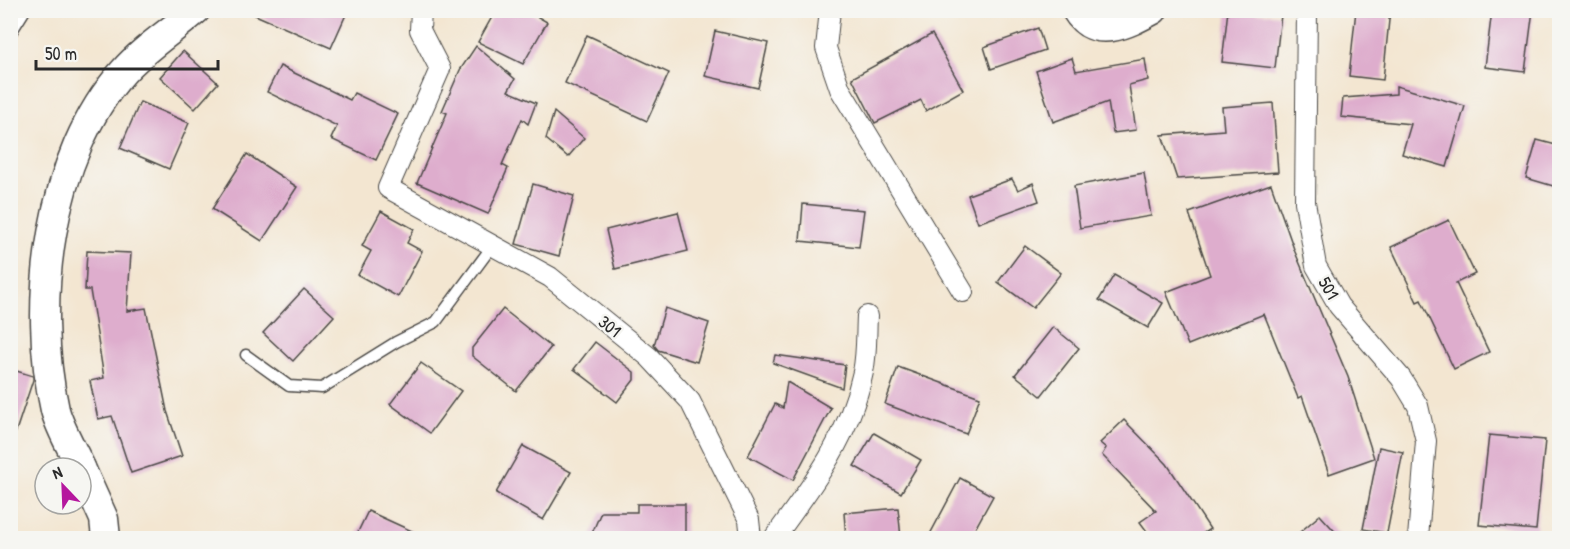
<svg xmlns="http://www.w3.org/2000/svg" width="1570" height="549" font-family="'Patrick Hand',sans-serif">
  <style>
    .building { fill: #deadcd }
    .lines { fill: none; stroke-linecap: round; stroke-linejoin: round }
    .lane-casing { stroke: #494744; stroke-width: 13 }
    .street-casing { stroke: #494744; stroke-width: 22 }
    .secondary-casing { stroke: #494744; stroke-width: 31 }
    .lane { stroke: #fff; stroke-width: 10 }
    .street { stroke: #fff; stroke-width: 20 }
    .secondary { stroke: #fff; stroke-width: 28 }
    .labels { text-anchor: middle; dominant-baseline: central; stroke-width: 5; stroke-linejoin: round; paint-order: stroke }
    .street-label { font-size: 18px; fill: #2b2b2b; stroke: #f6f6f2 }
  </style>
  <rect width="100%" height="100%" fill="#f6f6f2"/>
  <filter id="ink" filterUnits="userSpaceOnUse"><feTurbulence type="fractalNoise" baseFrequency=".0167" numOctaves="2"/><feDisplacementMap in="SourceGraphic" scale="12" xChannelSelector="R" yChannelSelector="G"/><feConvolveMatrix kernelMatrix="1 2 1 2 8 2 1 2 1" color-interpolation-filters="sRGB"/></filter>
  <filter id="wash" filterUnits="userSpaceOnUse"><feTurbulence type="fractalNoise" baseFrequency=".008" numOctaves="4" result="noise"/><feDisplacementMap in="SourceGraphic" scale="24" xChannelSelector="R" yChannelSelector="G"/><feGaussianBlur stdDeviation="1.35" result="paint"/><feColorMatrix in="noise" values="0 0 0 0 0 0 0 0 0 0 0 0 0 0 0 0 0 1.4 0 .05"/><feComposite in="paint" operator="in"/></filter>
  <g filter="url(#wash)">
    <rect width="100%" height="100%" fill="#f3e6d1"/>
    <g id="blocks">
      <g class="building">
        <polygon points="244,10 348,10 331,48"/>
        <polygon points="496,10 526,10 547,22 523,64 478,42"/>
        <polygon points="1228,10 1281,15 1275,68 1222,62"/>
        <polygon points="1356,10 1390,10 1383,80 1349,76"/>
        <polygon points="1492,10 1533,10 1525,72 1485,67"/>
        <polygon points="1038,28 1045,50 991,69 984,47"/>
        <polygon points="715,31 768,43 758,88 705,76"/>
        <polygon points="932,34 963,90 926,111 921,100 875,123 852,78"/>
        <polygon points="587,35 669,73 647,121 565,83"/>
        <polygon points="476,46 515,79 508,91 536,103 528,124 522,119 502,165 508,168 488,214 417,183 447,113 442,111 460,70"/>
        <polygon points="183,51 218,83 195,109 160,77"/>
        <polygon points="1072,58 1076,71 1145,59 1148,80 1129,85 1136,130 1113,133 1108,102 1053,122 1036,71"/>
        <polygon points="280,66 350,100 354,93 398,114 376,160 331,139 337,126 267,92"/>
        <polygon points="1396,86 1465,106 1447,167 1402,154 1411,124 1341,117 1343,98 1396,94"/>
        <polygon points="140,102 189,123 169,169 120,148"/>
        <polygon points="1273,103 1278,172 1177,179 1162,135 1224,130 1222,107"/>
        <polygon points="554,112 584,138 568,157 546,139"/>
        <polygon points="1537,140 1560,146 1560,188 1526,178"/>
        <polygon points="247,154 297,187 262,241 212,209"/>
        <polygon points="1144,173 1151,216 1080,228 1074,186"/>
        <polygon points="1012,179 1018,190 1033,183 1039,201 978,223 968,195"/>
        <polygon points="533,184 574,196 559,256 516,244"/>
        <polygon points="1271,184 1295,252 1348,377 1374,458 1329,474 1302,396 1298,398 1264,314 1188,345 1166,292 1210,275 1189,213"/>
        <polygon points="803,204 864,210 859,247 800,241"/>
        <polygon points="381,211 414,229 407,243 422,251 398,297 358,275 371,251 362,246"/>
        <polygon points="678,212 688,251 615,269 606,230"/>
        <polygon points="1449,220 1475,274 1456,283 1489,352 1454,369 1421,300 1417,302 1391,247"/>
        <polygon points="1025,246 1061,273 1033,308 998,282"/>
        <polygon points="87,251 131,253 127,311 146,308 167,411 182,456 131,473 112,416 98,419 90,381 104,378 90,290 85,290"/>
        <polygon points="1114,275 1163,303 1148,328 1099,300"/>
        <polygon points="304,289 334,316 293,361 263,333"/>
        <polygon points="665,308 709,323 697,362 658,350 654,345"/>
        <polygon points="503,309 551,347 516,391 472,356 472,348"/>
        <polygon points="1053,327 1079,348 1041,396 1015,375"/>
        <polygon points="595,342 634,372 634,380 617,402 574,369"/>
        <polygon points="775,355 845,365 842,388 773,363"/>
        <polygon points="421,363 461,391 430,433 390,404"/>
        <polygon points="898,367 980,397 966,434 885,404"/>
        <polygon points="10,369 33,376 33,380 14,437 10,436"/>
        <polygon points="787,382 831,408 793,480 748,456 775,404 783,408"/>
        <polygon points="1124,420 1167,464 1210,529 1196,538 1152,538 1140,522 1156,511 1102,455 1106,448 1100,443"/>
        <polygon points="874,433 921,460 901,493 854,466"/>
        <polygon points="1489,435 1545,440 1536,530 1479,525"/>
        <polygon points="523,446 571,472 543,520 496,493"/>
        <polygon points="1379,447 1403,452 1387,533 1363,529"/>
        <polygon points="960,478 993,496 970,538 928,538"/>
        <polygon points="637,504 685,504 685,538 590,538 601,512 637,512"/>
        <polygon points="898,508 901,538 846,538 844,513"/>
        <polygon points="368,511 427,538 355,538"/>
        <polygon points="1320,515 1341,538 1293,538"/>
      </g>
    </g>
  </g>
  <g filter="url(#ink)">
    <use href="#blocks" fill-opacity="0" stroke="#494744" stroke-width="1.5"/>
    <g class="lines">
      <defs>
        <g id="lane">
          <polyline points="10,34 25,10"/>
          <polyline points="246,355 289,386 322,388 396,342 436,322 493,245"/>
        </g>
        <g id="street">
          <polyline points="421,10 420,30 440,69 388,188 550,277 649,357 690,401 749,520 751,538"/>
          <polyline points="830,10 826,48 840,89 963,292"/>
          <polyline points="1307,10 1305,202 1316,266 1339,306 1401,378 1418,406 1426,441 1418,538"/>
          <path d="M 774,538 C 813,485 849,438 863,372 C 867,354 866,335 867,316"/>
        </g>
        <g id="secondary">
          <path d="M 1076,10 C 1095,42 1129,23 1153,10"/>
          <path d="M 81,468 C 73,450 60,429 55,410 C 31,304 49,155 123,72 C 144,48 172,31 196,10"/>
          <polyline points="81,468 104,519 106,538"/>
        </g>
      </defs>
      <use href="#lane" class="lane-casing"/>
      <use href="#street" class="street-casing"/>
      <use href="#secondary" class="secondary-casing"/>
      <use href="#lane" class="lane"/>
      <use href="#street" class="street"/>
      <use href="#secondary" class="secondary"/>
    </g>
  </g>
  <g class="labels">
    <g class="street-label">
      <text transform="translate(1329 288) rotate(60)">501</text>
      <text transform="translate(610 326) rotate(39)">301</text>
    </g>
  </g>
  <rect width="1570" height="549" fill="none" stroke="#f6f6f2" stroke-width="36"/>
  <g transform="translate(63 486) rotate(337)"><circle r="28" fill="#f6f6f2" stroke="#a5a5a2" stroke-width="1.5"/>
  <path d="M0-4.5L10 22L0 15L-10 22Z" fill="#b5179e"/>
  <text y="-9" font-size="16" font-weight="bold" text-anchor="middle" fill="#2b2b2b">N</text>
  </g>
  <path d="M36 60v9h182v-9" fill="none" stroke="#2b2b2b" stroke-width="3"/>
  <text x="45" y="60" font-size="18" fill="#2b2b2b" stroke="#f6f6f2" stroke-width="4.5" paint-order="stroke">50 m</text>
</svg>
